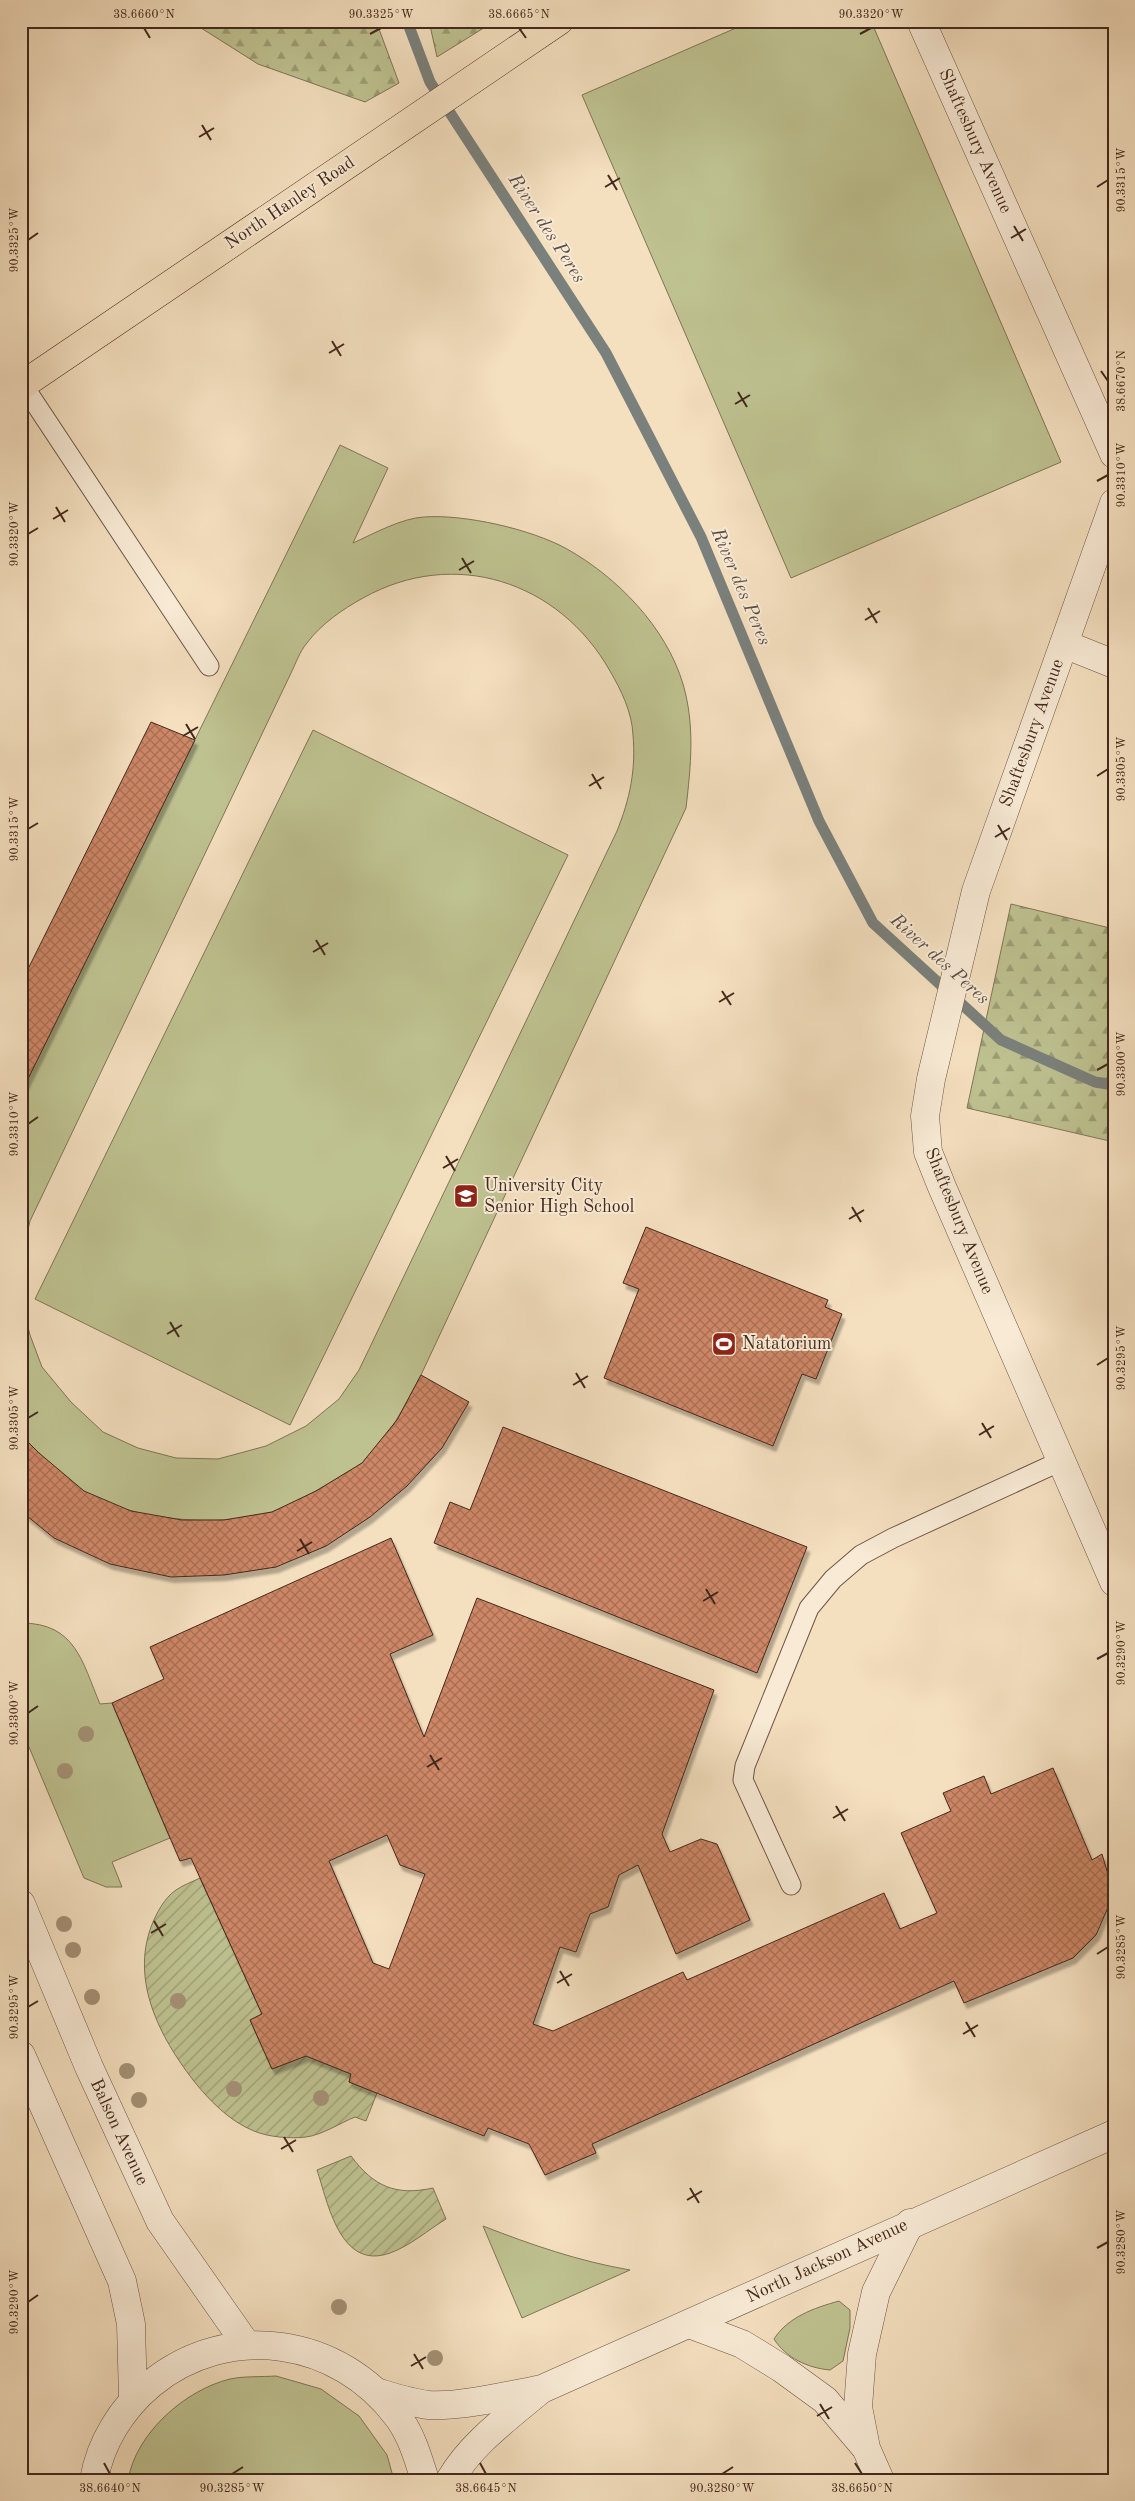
<svg xmlns="http://www.w3.org/2000/svg" width="1135" height="2501" font-family="'Old Standard TT',serif">
  <style>
    .grass { fill: #bec190; stroke: #807556 }
    .forest { fill: url(#forest-firs); stroke: #807556 }
    .garden { fill: url(#garden-furrows); stroke: #807556 }
    .lines { fill: none; stroke-linecap: round; stroke-linejoin: round }
    .stream { stroke: #7a807b; stroke-width: 11 }
    .building { fill: url(#building-cross-hatch); stroke: #43291c; fill-rule: evenodd; filter: url(#shadow) }
    .service-casing { stroke: #6f5645; stroke-width: 21 }
    .minor-casing { stroke: #6f5645; stroke-width: 29 }
    .primary-casing { stroke: #43291c; stroke-width: 29 }
    .service { stroke: #f8ead5; stroke-width: 19 }
    .minor { stroke: #f8ead5; stroke-width: 28 }
    .primary { stroke: #f4dfbf; stroke-width: 28 }
    .tree { fill: #a49075 }
    .ticks { fill: none; stroke: #43291c; stroke-width: 2 }
    .labels { text-anchor: middle; dominant-baseline: central; stroke-width: 4; stroke-linejoin: round; paint-order: stroke }
    .street-label { font-size: 18px; fill: #43291c; stroke: #f8ead5 }
    .poi-label { font-size: 18px; fill: #43291c; stroke: #f8ead5; text-anchor: start }
    .water-label { font-size: 19px; font-style: italic; fill: #5a4d44; stroke: #f8ead5 }
    .neatline { fill: none; stroke: #43291c; stroke-width: 2 }
    .ticks-label { font-size: 12px; text-anchor: middle; fill: #43291c }
  </style>
  <defs>
    <pattern id="forest-firs" width="22" height="20" patternUnits="userSpaceOnUse" patternTransform="scale(1.25)"><rect width="22" height="20" fill="#bec190"/><path d="M5 1l3.5 6h-7zM16 11l3.5 6h-7z" fill="#9c9d75"/></pattern>
    <pattern id="garden-furrows" width="10" height="10" patternUnits="userSpaceOnUse" patternTransform="scale(1.25)"><rect width="10" height="10" fill="#bec190"/><path d="M-1 1l2-2M0 10L10 0M9 11l2-2" fill="none" stroke="#9c9d75"/></pattern>
    <pattern id="building-cross-hatch" width="8" height="8" patternUnits="userSpaceOnUse" patternTransform="scale(1.25)"><rect width="8" height="8" fill="#cd8666"/><path d="M0 0l8 8M0 8l8-8" fill="none" stroke="#a86e53"/></pattern>
    <filter id="shadow"><feDropShadow dx="3" dy="5.5" stdDeviation="1" flood-color="#0004"/></filter>
  </defs>
  <rect width="100%" height="100%" fill="#f4dfbf"/>
  <filter id="stains"><feTurbulence type="fractalNoise" baseFrequency=".004" numOctaves="4"/><feColorMatrix values="0 0 0 0 .2 0 0 0 0 .09 0 0 0 0 .02 0 0 0 .5 -.17"/></filter>
  <radialGradient id="worn" r=".72"><stop offset=".6" stop-color="#630" stop-opacity="0"/><stop offset="1" stop-color="#630" stop-opacity=".3"/></radialGradient>
  <g class="grass">
    <polygon points="752,21 871,21 1061,462 791,578 582,95"/>
    <path d="M 340,445 L 388,468 L 353,543 C 373,534 402,518 424,517 C 464,514 531,529 567,549 C 617,577 666,627 683,684 C 695,725 691,765 686,808 L 421,1375 C 405,1405 388,1440 362,1463 C 354,1470 342,1475 333,1481 C 314,1492 293,1505 272,1512 C 220,1528 130,1521 84,1491 C 61,1476 40,1454 21,1435 L 21,1299 L 30,1335 L 42,1367 L 71,1402 L 103,1432 L 138,1448 L 176,1458 L 218,1459 L 266,1446 L 306,1426 L 339,1399 L 359,1370 L 617,831 C 630,799 636,769 633,735 C 632,712 621,690 610,671 C 559,581 454,547 363,598 C 343,609 321,624 307,643 C 300,651 296,663 291,673 L 30,1221 L 21,1261 L 21,1093 Z"/>
    <polygon points="313,730 568,855 290,1425 35,1299"/>
    <path d="M 21,1623 C 76,1623 82,1662 100,1704 L 112,1703 L 170,1838 L 112,1862 L 122,1887 L 106,1887 L 84,1878 L 21,1728 Z"/>
    <path d="M 483,2226 C 532,2245 578,2261 630,2270 L 522,2318 Z"/>
    <path d="M 839,2301 L 850,2310 L 850,2328 L 843,2361 L 830,2370 C 808,2368 786,2358 774,2339 C 788,2317 814,2308 839,2301 Z"/>
    <path d="M 276,2376 L 321,2389 L 359,2416 L 387,2455 L 394,2480 L 128,2480 C 136,2433 185,2390 230,2379 C 244,2376 261,2377 276,2376 Z"/>
  </g>
  <g class="forest">
    <polygon points="190,21 376,21 399,83 365,102 258,64"/>
    <polygon points="429,21 495,21 437,57"/>
    <polygon points="1011,904 1114,929 1114,1142 967,1108"/>
  </g>
  <g class="garden">
    <path d="M 200,1878 L 262,2014 L 250,2020 L 272,2069 L 306,2056 L 351,2074 L 349,2082 L 377,2093 L 366,2121 L 355,2117 C 340,2123 322,2135 306,2137 C 291,2139 268,2137 254,2131 C 229,2121 209,2100 193,2080 C 160,2037 131,1982 151,1927 C 156,1914 164,1898 176,1890 C 183,1885 192,1882 200,1878 Z"/>
    <path d="M 351,2156 C 374,2187 396,2196 433,2188 L 446,2219 C 428,2230 410,2246 390,2253 C 340,2271 328,2203 317,2170 Z"/>
  </g>
  <g class="lines">
    <polyline class="stream" points="407,21 430,82 606,353 701,537 819,821 873,923 1001,1040 1095,1082 1114,1085"/>
  </g>
  <g class="building">
    <polygon points="151,722 195,740 21,1093 21,983"/>
    <polygon points="646,1227 828,1300 825,1307 842,1314 816,1379 802,1374 773,1446 604,1378 639,1289 623,1283"/>
    <polygon points="421,1375 469,1402 442,1448 407,1486 370,1517 326,1546 276,1567 224,1575 171,1577 110,1564 54,1538 21,1511 21,1435 39,1453 84,1491 131,1511 182,1520 224,1520 272,1512 316,1491 362,1463 397,1420"/>
    <polygon points="503,1427 807,1547 757,1673 434,1543 450,1502 470,1510"/>
    <path d="M 391,1538 L 433,1635 L 390,1654 L 424,1737 L 477,1598 L 714,1690 L 662,1834 L 670,1852 L 701,1839 L 717,1844 L 750,1920 L 676,1954 L 638,1865 L 619,1875 L 608,1907 L 590,1914 L 576,1952 L 560,1947 L 533,2024 L 553,2031 L 683,1972 L 687,1980 L 884,1893 L 900,1929 L 937,1913 L 901,1833 L 951,1811 L 943,1793 L 984,1776 L 991,1794 L 1053,1768 L 1092,1860 L 1102,1854 L 1110,1881 L 1109,1905 L 1096,1935 L 1073,1958 L 964,2003 L 954,1981 L 592,2144 L 596,2153 L 545,2175 L 529,2144 L 488,2128 L 484,2136 L 349,2082 L 351,2074 L 306,2056 L 272,2069 L 250,2020 L 262,2014 L 191,1858 L 180,1861 L 112,1703 L 164,1679 L 150,1647 ZM 387,1835 L 400,1865 L 425,1874 L 389,1969 L 373,1963 L 329,1861 Z"/>
  </g>
  <g class="lines">
    <defs>
      <g id="service">
        <polyline points="23,385 209,666"/>
        <polyline points="791,1885 743,1780 745,1766 809,1608 833,1579 861,1555 893,1538 1061,1461"/>
      </g>
      <g id="minor">
        <polyline points="921,21 1114,454"/>
        <polyline points="1114,503 976,891 931,1079 925,1116 928,1152 942,1187 1114,1582"/>
        <polyline points="1064,644 1114,664"/>
        <polyline points="21,1904 89,2067 160,2221 246,2344"/>
        <polyline points="21,2055 122,2281 131,2324 133,2399"/>
        <polyline points="689,2324 742,2344 781,2368 825,2400 865,2447"/>
        <path d="M 376,2392 C 393,2397 411,2403 429,2405 C 459,2407 511,2395 542,2389 L 1114,2134"/>
        <path d="M 94,2480 C 100,2443 122,2408 151,2384 C 228,2321 339,2337 398,2417 C 412,2436 418,2458 425,2480"/>
        <path d="M 450,2480 C 471,2444 507,2418 538,2392"/>
        <polyline points="880,2480 866,2448 858,2407 862,2354 876,2292 910,2223"/>
      </g>
      <polyline id="primary" points="21,386 559,21"/>
    </defs>
    <use href="#service" class="service-casing"/>
    <use href="#minor" class="minor-casing"/>
    <use href="#primary" class="primary-casing"/>
    <use href="#service" class="service"/>
    <use href="#minor" class="minor"/>
    <use href="#primary" class="primary"/>
  </g>
  <g class="tree">
    <circle cx="86" cy="1734" r="8"/>
    <circle cx="65" cy="1771" r="8"/>
    <circle cx="64" cy="1924" r="8"/>
    <circle cx="73" cy="1950" r="8"/>
    <circle cx="92" cy="1997" r="8"/>
    <circle cx="178" cy="2001" r="8"/>
    <circle cx="127" cy="2071" r="8"/>
    <circle cx="234" cy="2089" r="8"/>
    <circle cx="321" cy="2098" r="8"/>
    <circle cx="139" cy="2100" r="8"/>
    <circle cx="339" cy="2307" r="8"/>
    <circle cx="435" cy="2358" r="8"/>
  </g>
  <path class="ticks" d="M 144,28 L 150,38M 519,28 L 526,38M 370,34 L 381,28M 860,34 L 871,28M 202,125 L 211,140M 199,137 L 214,128M 608,175 L 617,190M 605,187 L 620,178M 1097,187 L 1108,180M 1014,226 L 1023,241M 1011,238 L 1026,229M 28,240 L 38,233M 332,341 L 341,356M 329,353 L 344,344M 1101,371 L 1108,381M 738,392 L 747,407M 735,404 L 750,395M 1097,481 L 1108,475M 56,507 L 65,522M 53,519 L 68,510M 28,534 L 38,528M 462,558 L 471,573M 459,570 L 474,561M 868,608 L 877,623M 865,620 L 880,611M 186,724 L 195,739M 183,736 L 198,727M 592,774 L 601,789M 1097,776 L 1108,769M 589,786 L 604,777M 998,825 L 1007,840M 28,829 L 38,823M 995,837 L 1010,828M 316,940 L 325,955M 313,952 L 328,943M 722,991 L 731,1005M 719,1002 L 734,993M 1097,1070 L 1108,1064M 28,1124 L 38,1117M 446,1156 L 455,1171M 443,1168 L 458,1159M 852,1207 L 861,1222M 849,1219 L 864,1210M 170,1322 L 179,1337M 167,1334 L 182,1325M 1097,1365 L 1108,1358M 576,1373 L 585,1388M 573,1385 L 588,1376M 28,1418 L 38,1412M 982,1423 L 991,1438M 979,1435 L 994,1426M 300,1539 L 309,1554M 297,1551 L 312,1542M 706,1589 L 715,1604M 703,1601 L 718,1592M 1097,1659 L 1108,1653M 28,1713 L 38,1706M 430,1755 L 439,1770M 427,1767 L 442,1758M 836,1806 L 845,1821M 833,1818 L 848,1809M 154,1921 L 163,1936M 151,1933 L 166,1924M 1097,1954 L 1108,1947M 560,1971 L 569,1986M 557,1983 L 572,1974M 28,2007 L 38,2001M 966,2022 L 975,2037M 963,2034 L 978,2025M 284,2137 L 293,2152M 281,2149 L 296,2140M 690,2188 L 699,2203M 687,2200 L 702,2191M 1097,2248 L 1108,2242M 28,2302 L 38,2295M 414,2354 L 423,2369M 411,2366 L 426,2357M 820,2404 L 829,2419M 817,2416 L 832,2407M 104,2463 L 110,2474M 480,2463 L 486,2474M 855,2463 L 862,2474M 232,2474 L 243,2467M 722,2474 L 733,2467"/>
  <defs>
    <symbol id="school-square" viewBox="-11 -11 22 22"><rect x="-9" y="-9" width="18" height="18" rx="4" fill="#8f2418" stroke="#f8ead5"/><path d="M0-5L7-2L0 1L-7-2ZM-4 1L0 2.5L4 1V4Q0 6-4 4Z" fill="#fff"/></symbol>
    <symbol id="stadium-square" viewBox="-11 -11 22 22"><rect x="-9" y="-9" width="18" height="18" rx="4" fill="#8f2418" stroke="#f8ead5"/><path d="M0-5a6.5 5 0 1 0 0 10a6.5 5 0 1 0 0-10ZM-3.5-1.8h7v3.6h-7Z" fill="#fff"/></symbol>
  </defs>
  <g fill-rule="evenodd">
    <use href="#school-square" x="452" y="1182" width="28" height="28"/>
    <use href="#stadium-square" x="710" y="1330" width="28" height="28"/>
  </g>
  <g class="labels">
    <g class="street-label">
      <text transform="translate(975 141) rotate(66)">Shaftesbury Avenue</text>
      <text transform="translate(290 203) rotate(-34)">North Hanley Road</text>
      <text transform="translate(1032 733) rotate(-70)">Shaftesbury Avenue</text>
      <text transform="translate(959 1221) rotate(68)">Shaftesbury Avenue</text>
      <text transform="translate(119 2132) rotate(65)">Balson Avenue</text>
      <text transform="translate(827 2261) rotate(-25)">North Jackson Avenue</text>
    </g>
    <g class="poi-label">
      <text x="484" y="1186">University City<tspan x="484" dy="21">Senior High School</tspan></text>
      <text x="742" y="1344">Natatorium</text>
    </g>
    <g class="water-label">
      <text transform="translate(546 229) rotate(57)">River des Peres</text>
      <text transform="translate(740 587) rotate(67)">River des Peres</text>
      <text transform="translate(939 960) rotate(42)">River des Peres</text>
    </g>
  </g>
  <rect width="1135" height="2501" fill="none" stroke="#f4dfbf" stroke-width="55"/>
  <rect x="28" y="28" width="1080" height="2446" class="neatline"/>
  <g class="ticks-label">
    <text x="144" y="18">38.6660°N</text>
    <text x="381" y="18">90.3325°W</text>
    <text x="519" y="18">38.6665°N</text>
    <text x="871" y="18">90.3320°W</text>
    <text transform="translate(1121 180) rotate(-90)" y="4">90.3315°W</text>
    <text transform="translate(14 240) rotate(-90)" y="4">90.3325°W</text>
    <text transform="translate(1121 381) rotate(-90)" y="4">38.6670°N</text>
    <text transform="translate(1121 475) rotate(-90)" y="4">90.3310°W</text>
    <text transform="translate(14 534) rotate(-90)" y="4">90.3320°W</text>
    <text transform="translate(1121 769) rotate(-90)" y="4">90.3305°W</text>
    <text transform="translate(14 829) rotate(-90)" y="4">90.3315°W</text>
    <text transform="translate(1121 1064) rotate(-90)" y="4">90.3300°W</text>
    <text transform="translate(14 1124) rotate(-90)" y="4">90.3310°W</text>
    <text transform="translate(1121 1358) rotate(-90)" y="4">90.3295°W</text>
    <text transform="translate(14 1418) rotate(-90)" y="4">90.3305°W</text>
    <text transform="translate(1121 1653) rotate(-90)" y="4">90.3290°W</text>
    <text transform="translate(14 1713) rotate(-90)" y="4">90.3300°W</text>
    <text transform="translate(1121 1947) rotate(-90)" y="4">90.3285°W</text>
    <text transform="translate(14 2007) rotate(-90)" y="4">90.3295°W</text>
    <text transform="translate(1121 2242) rotate(-90)" y="4">90.3280°W</text>
    <text transform="translate(14 2302) rotate(-90)" y="4">90.3290°W</text>
    <text x="110" y="2492">38.6640°N</text>
    <text x="232" y="2492">90.3285°W</text>
    <text x="486" y="2492">38.6645°N</text>
    <text x="722" y="2492">90.3280°W</text>
    <text x="862" y="2492">38.6650°N</text>
  </g>
  <rect width="100%" height="100%" filter="url(#stains)"/>
  <rect width="100%" height="100%" fill="url(#worn)"/>
</svg>
